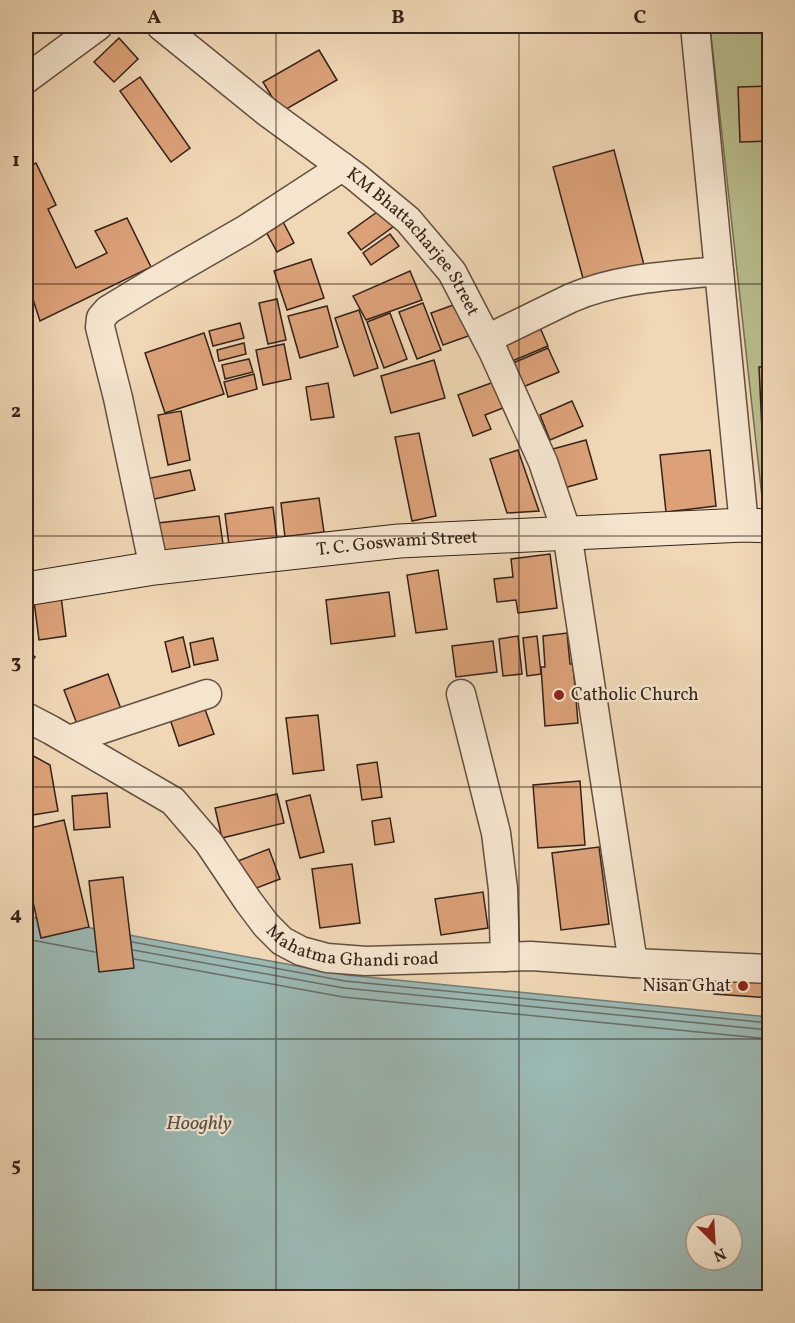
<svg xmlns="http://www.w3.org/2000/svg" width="795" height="1323" font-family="Vollkorn,serif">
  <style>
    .green { fill: #b9be8e; stroke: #767054; stroke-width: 1.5 }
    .water { fill: #9bb8b3; stroke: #727c75; stroke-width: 1.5; fill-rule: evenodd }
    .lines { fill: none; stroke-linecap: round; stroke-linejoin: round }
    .shore { stroke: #686d66; stroke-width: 1.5 }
    .building { fill: #dca179; stroke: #342219; stroke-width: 1.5 }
    .street-casing { stroke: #634f40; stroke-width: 31 }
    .secondary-casing { stroke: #342219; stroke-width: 35 }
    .street { stroke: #f5e5cf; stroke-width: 28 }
    .secondary { stroke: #f5e5cf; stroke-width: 33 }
    .grid { fill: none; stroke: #342219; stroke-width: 1.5; stroke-opacity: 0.55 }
    .poi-dot { fill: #8f2418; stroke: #f5e5cf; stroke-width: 2 }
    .labels { text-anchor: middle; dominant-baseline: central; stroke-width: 4.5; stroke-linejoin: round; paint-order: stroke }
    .street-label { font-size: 18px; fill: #342219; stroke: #f5e5cf }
    .poi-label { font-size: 18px; fill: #342219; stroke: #f5e5cf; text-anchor: start }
    .water-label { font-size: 20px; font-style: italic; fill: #534f47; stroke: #f5e5cf }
    .neatline { fill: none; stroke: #342219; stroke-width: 2 }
    .grid-label { font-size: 20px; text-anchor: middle; font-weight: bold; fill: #342219 }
  </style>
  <rect width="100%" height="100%" fill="#f0d7b5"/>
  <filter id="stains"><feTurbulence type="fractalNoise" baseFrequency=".00333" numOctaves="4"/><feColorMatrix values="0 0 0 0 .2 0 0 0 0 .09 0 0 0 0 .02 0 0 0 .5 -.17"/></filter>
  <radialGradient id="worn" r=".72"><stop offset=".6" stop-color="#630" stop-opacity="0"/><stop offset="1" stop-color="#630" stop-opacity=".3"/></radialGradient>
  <polygon class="green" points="710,26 769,26 769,524 765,524"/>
  <path class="water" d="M 26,916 L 346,975 L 769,1017 L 769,1297 L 26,1297 ZM 696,1224 L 732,1224 L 732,1260 L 696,1260 Z"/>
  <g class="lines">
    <g class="shore">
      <polyline points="26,939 95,952"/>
      <polyline points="132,942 345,981 770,1023"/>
      <polyline points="133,950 344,988 770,1030"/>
      <polyline points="134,959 343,997 770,1039"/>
    </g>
  </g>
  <g class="building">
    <polygon points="119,38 138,59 114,82 94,62"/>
    <polygon points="319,50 337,80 281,112 263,82"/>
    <polygon points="140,77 190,148 171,162 120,91"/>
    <polygon points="770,86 770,141 740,142 738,87"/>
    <polygon points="614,150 644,265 584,282 553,167"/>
    <polygon points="26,161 28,167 36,163 56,205 48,209 76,268 107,253 95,231 127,218 151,267 40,321 26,278"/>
    <polygon points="384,207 397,224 361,250 348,233"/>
    <polygon points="280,216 294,243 277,252 263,226"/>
    <polygon points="390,234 399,246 371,265 363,253"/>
    <polygon points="311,259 324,298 287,310 274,271"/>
    <polygon points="410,271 422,300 366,320 353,296"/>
    <polygon points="277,299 286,340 268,344 259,303"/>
    <polygon points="423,303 441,350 417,359 399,312"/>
    <polygon points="459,303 471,335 443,345 431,313"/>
    <polygon points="327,306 338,347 300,358 288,316"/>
    <polygon points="359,310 378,368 354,376 335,318"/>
    <polygon points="390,313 407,359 384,368 367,322"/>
    <polygon points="240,323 244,338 213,346 209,331"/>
    <polygon points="538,323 548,346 510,362 500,339"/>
    <polygon points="204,333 224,394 165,413 145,353"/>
    <polygon points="244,343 246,354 219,361 217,350"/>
    <polygon points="284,344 291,379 263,385 256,350"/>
    <polygon points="548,348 559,372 523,387 513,363"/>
    <polygon points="249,359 253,372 225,379 222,365"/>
    <polygon points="434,360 445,398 391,413 381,376"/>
    <polygon points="770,366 770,451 763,451 759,367"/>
    <polygon points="254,374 257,389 228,397 224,382"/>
    <polygon points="494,382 503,408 485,415 491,429 473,436 458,395"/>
    <polygon points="328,383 334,417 311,420 306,387"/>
    <polygon points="572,401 583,426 550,440 540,415"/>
    <polygon points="181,411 190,460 168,465 158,415"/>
    <polygon points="419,433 436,516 412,521 395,437"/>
    <polygon points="586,440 597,479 560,489 549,450"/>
    <polygon points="518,450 539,511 507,513 490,459"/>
    <polygon points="710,450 716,506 666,512 660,455"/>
    <polygon points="190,470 195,490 150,500 146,479"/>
    <polygon points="319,498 324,532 285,537 281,503"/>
    <polygon points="273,507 277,539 229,545 225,514"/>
    <polygon points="219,516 223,544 162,552 158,523"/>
    <polygon points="550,554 557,608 518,613 516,600 497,602 494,579 513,577 511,559"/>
    <polygon points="438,570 447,629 416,633 407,575"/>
    <polygon points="389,592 395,636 331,644 326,600"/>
    <polygon points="61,596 66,636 39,640 34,601"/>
    <polygon points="567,633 570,664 573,664 578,723 545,726 541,667 545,667 543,636"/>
    <polygon points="518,636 522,674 503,676 499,639"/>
    <polygon points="537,636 541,674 527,676 523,638"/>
    <polygon points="183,637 190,667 172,672 165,642"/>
    <polygon points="213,638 218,660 194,665 190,643"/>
    <polygon points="493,641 497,672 456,677 452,646"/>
    <polygon points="26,650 35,657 26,669"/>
    <polygon points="108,674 121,709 77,724 64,690"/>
    <polygon points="202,701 214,734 179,746 168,713"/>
    <polygon points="318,715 324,770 293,774 286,718"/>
    <polygon points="26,752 50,765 58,811 26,816"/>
    <polygon points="377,762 382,797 362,800 357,765"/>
    <polygon points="580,781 585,845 538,848 533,785"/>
    <polygon points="107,793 110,827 74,830 72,796"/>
    <polygon points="277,794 284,823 222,838 215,808"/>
    <polygon points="310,795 324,852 300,858 286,801"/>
    <polygon points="390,818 394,842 375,845 372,821"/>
    <polygon points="64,820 89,927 41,938 26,870 26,829"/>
    <polygon points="599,847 609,924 561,930 552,853"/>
    <polygon points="269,849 280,879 249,891 238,861"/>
    <polygon points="352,864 360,923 320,928 312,869"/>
    <polygon points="123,877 134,968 99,972 89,881"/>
    <polygon points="483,892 488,928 441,935 435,899"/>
    <polygon points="718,974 770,978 770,998 714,994"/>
  </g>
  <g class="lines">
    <defs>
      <g id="street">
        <path id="s1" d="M 161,26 L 267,112 L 356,177 L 408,220 L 452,272 L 493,351 L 543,462 L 567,533 L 633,963"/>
        <polyline points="695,26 744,525"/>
        <polyline points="26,79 98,26"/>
        <path d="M 487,339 L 571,298 C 618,278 669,276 719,271"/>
        <polyline points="154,568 118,398 100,327 101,318 108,310 151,284 245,230 342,167"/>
        <polyline points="461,694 496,833 503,889 505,957"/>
        <path id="s2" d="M 26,717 L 51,730 L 173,801 L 209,843 L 248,901 L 266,925 L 282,941 L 301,951 L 327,958 L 366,961 L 531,956 L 633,963 L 770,969"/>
        <polyline points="69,740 207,694"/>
      </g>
      <g id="secondary">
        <path id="s3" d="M 26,589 L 154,568 L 399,541 L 744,525 L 770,526"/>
      </g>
    </defs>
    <use href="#street" class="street-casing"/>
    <use href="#secondary" class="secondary-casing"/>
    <use href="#street" class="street"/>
    <use href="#secondary" class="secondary"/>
  </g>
  <path class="grid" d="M 276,26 L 276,1298M 519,26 L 519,1298M 26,284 L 770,284M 26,536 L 770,536M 26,787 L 770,787M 26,1039 L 770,1039"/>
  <g class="poi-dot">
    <circle cx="559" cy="695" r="6"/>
    <circle cx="743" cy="986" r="6"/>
  </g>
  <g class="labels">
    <g class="street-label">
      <text stroke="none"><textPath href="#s1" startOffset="334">KM Bhattacharjee Street</textPath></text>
      <text stroke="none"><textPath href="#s3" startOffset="374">T. C. Goswami Street</textPath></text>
      <text stroke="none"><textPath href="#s2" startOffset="418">Mahatma Ghandi road</textPath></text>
    </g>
    <g class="poi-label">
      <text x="571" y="695">Catholic Church</text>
      <text x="731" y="986" text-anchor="end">Nisan Ghat</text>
    </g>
    <g class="water-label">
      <text x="199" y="1124">Hooghly</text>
    </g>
  </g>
  <rect width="795" height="1323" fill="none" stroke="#f0d7b5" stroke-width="66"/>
  <g transform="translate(714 1242) rotate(156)"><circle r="28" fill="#f5e5cf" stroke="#a89786" stroke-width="1.5"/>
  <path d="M0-4.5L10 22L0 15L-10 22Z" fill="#8f2418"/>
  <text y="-9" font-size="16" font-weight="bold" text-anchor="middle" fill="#342219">N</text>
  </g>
  <rect x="33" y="33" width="729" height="1257" class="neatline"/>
  <g class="grid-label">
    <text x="154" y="23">A</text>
    <text x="398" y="23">B</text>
    <text x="640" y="23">C</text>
    <text x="16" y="166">1</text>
    <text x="16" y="417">2</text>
    <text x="16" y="668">3</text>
    <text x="16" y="920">4</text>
    <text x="16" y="1171">5</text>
  </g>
  <rect width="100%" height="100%" filter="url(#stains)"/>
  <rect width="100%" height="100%" fill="url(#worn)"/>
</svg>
